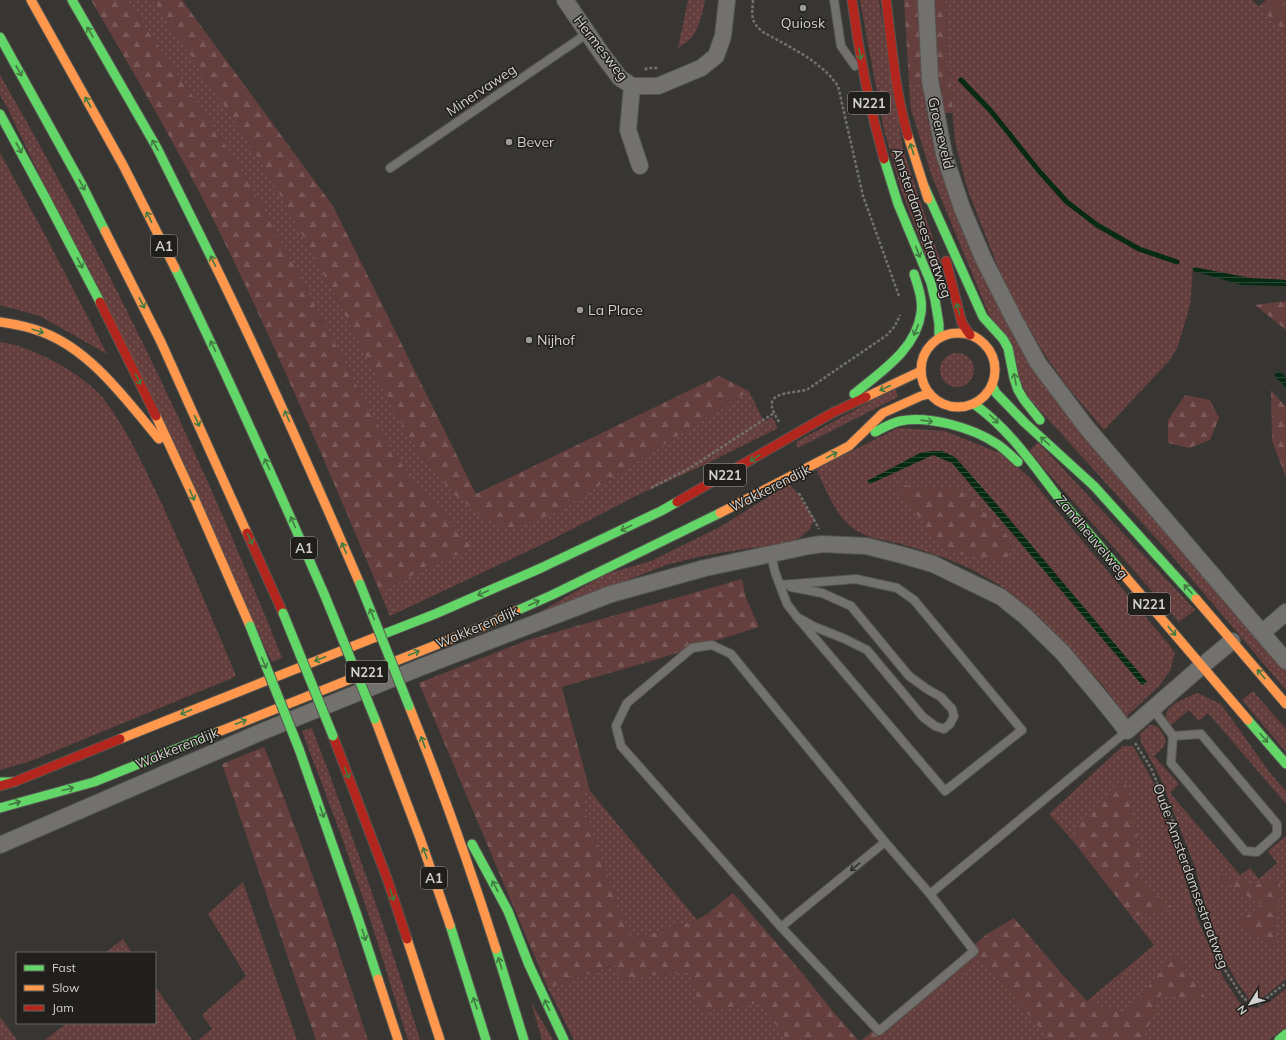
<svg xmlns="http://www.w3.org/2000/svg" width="1286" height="1040" font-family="Mulish,sans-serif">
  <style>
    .grass { fill: url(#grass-dots); fill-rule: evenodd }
    .forest { fill: url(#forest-firs) }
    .park { fill: url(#park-crowns) }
    .water { fill: url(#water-rules) }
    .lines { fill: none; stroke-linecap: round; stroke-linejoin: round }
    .stream { stroke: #072a14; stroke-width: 5 }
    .lane-casing { stroke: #565551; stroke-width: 10 }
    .street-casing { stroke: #565551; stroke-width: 18 }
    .fast-casing { stroke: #565551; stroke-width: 11 }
    .slow-casing { stroke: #565551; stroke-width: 11 }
    .jam-casing { stroke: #565551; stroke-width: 11 }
    .path { stroke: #72716e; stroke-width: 2.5; stroke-dasharray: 3 2; stroke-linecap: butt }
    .lane { stroke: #72716e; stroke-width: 8 }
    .street { stroke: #72716e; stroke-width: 16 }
    .fast { stroke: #63d668; stroke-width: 9 }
    .slow { stroke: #ff974d; stroke-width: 9 }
    .jam { stroke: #b3261e; stroke-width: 9 }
    .fast-bridge-casing { stroke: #565551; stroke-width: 11; stroke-linecap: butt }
    .fast-bridge { stroke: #63d668; stroke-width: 9 }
    .oneway { stroke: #427a42 }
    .oneway2 { stroke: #302f2c }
    .poi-dot { fill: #9d9b97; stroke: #201f1c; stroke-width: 1.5 }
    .labels { text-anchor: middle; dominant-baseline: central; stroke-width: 3; stroke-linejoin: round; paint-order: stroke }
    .shield { fill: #201f1c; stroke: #9d9c98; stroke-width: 1 }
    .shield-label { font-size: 13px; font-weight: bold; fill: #d3d1cd }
    .poi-label { font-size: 14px; fill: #d3d1cd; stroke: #201f1c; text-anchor: start }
    .street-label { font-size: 14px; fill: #d3d1cd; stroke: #201f1c }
  </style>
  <defs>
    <pattern id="grass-dots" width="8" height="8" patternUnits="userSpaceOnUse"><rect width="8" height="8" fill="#653f3d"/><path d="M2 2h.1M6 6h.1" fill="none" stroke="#7a5a58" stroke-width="1.8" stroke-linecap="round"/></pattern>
    <pattern id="forest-firs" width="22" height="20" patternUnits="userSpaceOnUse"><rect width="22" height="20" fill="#653f3d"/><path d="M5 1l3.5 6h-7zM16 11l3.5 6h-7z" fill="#7a5a58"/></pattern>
    <pattern id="park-crowns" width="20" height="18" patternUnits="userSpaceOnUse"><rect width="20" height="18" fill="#653f3d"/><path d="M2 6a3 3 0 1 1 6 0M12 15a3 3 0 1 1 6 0" fill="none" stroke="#7a5a58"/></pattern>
    <pattern id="water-rules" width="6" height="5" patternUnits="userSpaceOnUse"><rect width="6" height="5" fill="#072a14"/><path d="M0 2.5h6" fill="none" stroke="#2a4835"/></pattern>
  </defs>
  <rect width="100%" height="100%" fill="#383633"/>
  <g class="grass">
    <polygon points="127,0 153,0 243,134 269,175 313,254 406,432 429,466 454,494 557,512 749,391 764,422 772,417 778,428 708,463 638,495 545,543 390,616 380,592 392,585 472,547 412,479 387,443 293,264 251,186 209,120"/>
    <path d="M 688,0 L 705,0 C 703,11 699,27 693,36 C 689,41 683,45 678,48 Z"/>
    <polygon points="860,0 879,0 903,149 941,263 930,267 901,189 884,130"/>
    <polygon points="946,0 1252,0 1286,32 1286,280 1250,278 1193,267 1190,305 1178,346 1170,360 1104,430 1067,386 1043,352 1018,309 1000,272 968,191 955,141 947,44"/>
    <path d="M 0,75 C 86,224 163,377 231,535 C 248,576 266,616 282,658 L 272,662 L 7,107 L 0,95 Z"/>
    <polygon points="909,83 924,84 927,116 955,204 1091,441 1286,671 1286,690 1173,557 1028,397 990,317 931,174 911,109"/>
    <polygon points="0,153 46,237 107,354 40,316 0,305"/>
    <path d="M 0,342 C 30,345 83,374 102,397 C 126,427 142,463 159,498 C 186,556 211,616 236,676 L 230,679 L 31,761 L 0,770 Z"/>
    <circle cx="957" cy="370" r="17"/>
    <polygon points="895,388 898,397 798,448 796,442"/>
    <path d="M 898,428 L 945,431 L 1002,454 L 1030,478 L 1170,646 L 1175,653 L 1170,671 L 1159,686 L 1126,717 C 1119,708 1112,697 1105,688 C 1097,678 1087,668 1079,659 C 1054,631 1030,605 999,585 C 970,566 937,554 904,545 C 882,538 867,541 848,524 C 835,513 824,485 816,469 ZM 932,451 L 942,451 L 994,501 L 1147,682 L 1142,684 L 952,463 L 934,455 L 908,460 L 920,453 Z"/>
    <polygon points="1038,442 1195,610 1179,622 1029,451"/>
    <polygon points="789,484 799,495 814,519 810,529 798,539 787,543 725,552 698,557 666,565 526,620 606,574 651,561 720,527"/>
    <polygon points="1253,691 1286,729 1286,752 1242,700"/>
    <path d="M 1197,693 L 1221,704 L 1270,773 L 1286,791 L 1286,804 L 1208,713 L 1199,721 L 1189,710 L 1171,725 C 1169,722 1167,720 1166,717 C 1164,705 1189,697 1197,693 Z"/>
    <path d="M 1150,725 L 1157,726 C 1169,742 1169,742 1154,756 L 1179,784 L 1170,793 L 1240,875 L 1250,868 L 1259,879 L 1277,863 L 1268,851 L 1286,836 L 1286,979 L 1261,999 L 1257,1000 L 1249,999 L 1237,982 L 1226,963 L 1205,905 L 1195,867 L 1160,777 L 1141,742 L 1140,734 Z"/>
    <path d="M 312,728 C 351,831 388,935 420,1040 L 408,1040 L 371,922 L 340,832 L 302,731 Z"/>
    <polygon points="1123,746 1133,746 1155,785 1171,832 1197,918 1224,979 1239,1002 1248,1007 1257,1008 1269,1002 1286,989 1286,1027 1269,1040 1143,1040 1160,994 1208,1002 1175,955 1125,1014 1087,1001 1154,945 1132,917 1171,908 1137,878 1141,854 1080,822 1073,841 1049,814"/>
    <polygon points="590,791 697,920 631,939 583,807 583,793"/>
    <polygon points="243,882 297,1040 198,1040 212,1029 202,1015 246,976 208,914"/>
    <polygon points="123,939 132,953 105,953"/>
    <polygon points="979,957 1049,1037 1043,1040 875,1040"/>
    <polygon points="617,964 629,978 691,971 700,1012 760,1003 787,1040 574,1040 548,988"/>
    <polygon points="155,986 192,1040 45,1040 67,1023 155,1023"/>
    <polygon points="531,1002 553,1040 542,1040"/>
    <polygon points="0,1017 17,1040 0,1040"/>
  </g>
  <g class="forest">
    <path d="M 91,0 L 127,0 L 209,120 L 251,186 L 293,264 L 387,443 L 412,479 L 472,547 L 392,585 L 380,592 C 328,468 275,344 215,223 C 177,147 134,73 91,0 Z"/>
    <polygon points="153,0 182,0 333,206 476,494 719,376 749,391 557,512 521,526 513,528 502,526 485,518 454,494 429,466 406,432 313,254 269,175 243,134"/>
    <polygon points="904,0 920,0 924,84 909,83"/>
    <polygon points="934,0 946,0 947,44 953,113 941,113 936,53"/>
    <polygon points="1266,0 1286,0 1286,32 1259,7"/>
    <polygon points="1286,301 1286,330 1255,305"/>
    <polygon points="1271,390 1286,407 1286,477 1272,441"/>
    <polygon points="1185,395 1210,400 1219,418 1210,440 1189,448 1168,443 1168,420"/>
    <polygon points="894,485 961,489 1013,542 1007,562 946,552"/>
    <polygon points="742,579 746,598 759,627 661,658 565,686 562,688 590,791 583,793 583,807 631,939 695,921 707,914 733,893 803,974 835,1014 858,1040 787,1040 760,1003 700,1012 691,971 629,978 623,983 616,964 548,988 419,683 528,640"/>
    <path d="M 264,747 C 303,843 336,942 368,1040 L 316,1040 L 222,764 Z"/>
    <polygon points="1124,777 1141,854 1137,878 1172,908 1132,917 1073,841 1080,822"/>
    <polygon points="1214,875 1255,885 1281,877 1274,950 1238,922 1262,905"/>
    <polygon points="1014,918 1062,974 1087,1001 1125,1014 1175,955 1209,1003 1161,994 1143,1040 1043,1040 1048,1037 979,957 875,1040 862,1040 987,934"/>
  </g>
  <polygon class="park" points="1267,0 1286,0 1286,17"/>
  <g class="water">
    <polygon points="1193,267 1250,278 1286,280 1286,286 1242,285 1193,271"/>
    <polygon points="1280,371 1286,377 1286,388 1274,375"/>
    <polygon points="932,451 942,451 955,457 994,501 1147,682 1142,685 952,463 933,455 870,484 867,481 920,453"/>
  </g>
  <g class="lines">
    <polyline class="stream" points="961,80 990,110 1039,171 1067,202 1097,225 1139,249 1177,262"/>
    <defs>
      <g id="lane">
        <polyline points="834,0 841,46 855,66"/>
        <polyline points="390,168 588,33"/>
        <polyline points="771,554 775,572 787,604 797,617 815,627 845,639 867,650 923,717 935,726 944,729 950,724 954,716 952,709 941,697 927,689 909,676 851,606 822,593 791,587"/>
        <polyline points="780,585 856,579 897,588 914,600 1022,730 945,791 797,617"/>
        <polygon points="712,645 731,654 885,842 930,894 974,951 879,1031 781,927 621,746 616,726 627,703 692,648"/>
        <polyline points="1152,708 1173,736 1171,763 1245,851 1257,852 1277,834 1277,824 1201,734 1173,736"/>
        <polyline points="930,894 1127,731"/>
        <polyline points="781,927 885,842"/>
      </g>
      <g id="street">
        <polyline points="565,0 604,57 620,78 632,86 628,130 640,166"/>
        <polyline points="926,0 930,80 944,154 962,208 984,260 1013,317 1038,363 1087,428 1286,661"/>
        <polyline points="632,86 658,86 701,68 716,56 723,36 727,0"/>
        <polyline points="1262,633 1286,612"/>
        <polyline points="0,845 261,732 419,668 611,594 705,568 809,546 822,544 866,546 902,555 933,564 1001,597 1025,616 1062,652 1099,696 1127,731 1196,671 1232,641"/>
      </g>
      <g id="fast">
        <polyline points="72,0 157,148 213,261"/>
        <polyline points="0,37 82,185 105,231"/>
        <polyline points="0,114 46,199 100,302"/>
        <polyline points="884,159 898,204 931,283 935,300 939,324 939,337"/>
        <polyline points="924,186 983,317 1003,339 1008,348 1014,378 1018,390 1024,400 1040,420"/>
        <path d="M 175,268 C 228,376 277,486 325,596"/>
        <polyline points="992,385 996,393 1025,423 1094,486 1196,599"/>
        <path d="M 854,394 C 880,372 916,350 921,313 C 923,300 918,286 914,274"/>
        <path d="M 974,404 C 1009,429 1032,463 1058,497 C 1078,521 1099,545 1119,569"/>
        <path d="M 875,432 C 883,428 891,423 900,421 C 929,415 973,428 997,444 C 1005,449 1011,456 1018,462"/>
        <polyline points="516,611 552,595 720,513"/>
        <polyline points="376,637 435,614 541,568 661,511 677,502"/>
        <polyline points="1248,720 1286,764"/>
        <polyline points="299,749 357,915 378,979"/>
        <polyline points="0,782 14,782"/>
        <polyline points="0,808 94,782 218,732"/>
        <polyline points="472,844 508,911 529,965 564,1040"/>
        <polyline points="450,925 486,1040"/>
        <polyline points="496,949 524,1040"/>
        <polyline points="1279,1040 1286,1034"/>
      </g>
      <g id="slow">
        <polyline points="31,0 123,165 175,268"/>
        <polyline points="908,136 928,199"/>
        <polyline points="105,231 161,342 247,533"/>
        <path d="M 213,261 C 265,367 313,475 360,584"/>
        <path d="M 0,322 C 14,324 29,327 42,332 C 91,350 127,401 159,439"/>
        <circle cx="958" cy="370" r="37"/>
        <polyline points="866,397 921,371"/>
        <polyline points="156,416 195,500 250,626"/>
        <polyline points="720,513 849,446 883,413 921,396 929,394"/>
        <polyline points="1119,569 1248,720"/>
        <polyline points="1196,599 1286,704"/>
        <path d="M 409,706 C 441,786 470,867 496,949"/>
        <polyline points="375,719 420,838 450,925"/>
        <polyline points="218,732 481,627 516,611"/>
        <polyline points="120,739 376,637"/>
        <polyline points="407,939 440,1040"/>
        <polyline points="378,979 398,1040"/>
      </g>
      <g id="jam">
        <path d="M 852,0 C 859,54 869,106 884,159"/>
        <path d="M 886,0 C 892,46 895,92 908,136"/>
        <polyline points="946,261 962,323 970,335"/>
        <polyline points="100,302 156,416"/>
        <polyline points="677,502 832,413 866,397"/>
        <polyline points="247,533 283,613"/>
        <polyline points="333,736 388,881 407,939"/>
        <polyline points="0,786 14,782 120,739"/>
      </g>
    </defs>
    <use href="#lane" class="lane-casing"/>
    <use href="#street" class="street-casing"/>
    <use href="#fast" class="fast-casing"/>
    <use href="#slow" class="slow-casing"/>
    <use href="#jam" class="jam-casing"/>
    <g class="path">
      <path d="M 753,0 C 752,15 750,22 763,32 C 789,47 820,60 838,86 L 863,196 L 899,296"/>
      <polyline points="645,70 647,68 658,68"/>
      <path d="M 779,422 C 777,418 774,414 773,410 C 765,390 798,394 808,389 L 887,335 L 895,326 L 900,315"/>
      <polyline points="651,488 690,468 774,413"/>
      <polyline points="799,493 819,529"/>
      <polyline points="1135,743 1151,768 1173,821 1197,900 1221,964 1244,999 1259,1004 1286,983"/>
    </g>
    <use href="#lane" class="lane"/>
    <use href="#street" class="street"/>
    <use href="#fast" class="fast"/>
    <use href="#slow" class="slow"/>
    <use href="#jam" class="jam"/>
    <defs>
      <g id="fast-bridge">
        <polyline points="360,584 409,706"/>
        <polyline points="325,596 375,719"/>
        <polyline points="283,613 333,736"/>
        <polyline points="250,626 299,749"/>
      </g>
    </defs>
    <use href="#fast-bridge" class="fast-bridge-casing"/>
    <use href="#fast-bridge" class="fast-bridge"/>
  </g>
  <defs><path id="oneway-shaft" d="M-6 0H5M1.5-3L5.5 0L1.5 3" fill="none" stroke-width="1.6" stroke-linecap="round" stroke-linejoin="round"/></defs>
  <g class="oneway">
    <use href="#oneway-shaft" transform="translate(90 32) rotate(-120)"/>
    <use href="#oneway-shaft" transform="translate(860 54) rotate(80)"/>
    <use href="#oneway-shaft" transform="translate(19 71) rotate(61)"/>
    <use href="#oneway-shaft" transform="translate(88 102) rotate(-119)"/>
    <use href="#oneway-shaft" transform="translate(155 145) rotate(-119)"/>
    <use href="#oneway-shaft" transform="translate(19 148) rotate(61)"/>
    <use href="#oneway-shaft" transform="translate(912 149) rotate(-108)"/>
    <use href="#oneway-shaft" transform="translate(82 185) rotate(62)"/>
    <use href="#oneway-shaft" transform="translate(149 217) rotate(-117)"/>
    <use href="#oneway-shaft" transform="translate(918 252) rotate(68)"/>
    <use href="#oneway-shaft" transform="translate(213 261) rotate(-116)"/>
    <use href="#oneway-shaft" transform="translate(80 263) rotate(63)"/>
    <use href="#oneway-shaft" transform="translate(142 303) rotate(63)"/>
    <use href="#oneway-shaft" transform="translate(958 309) rotate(-104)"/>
    <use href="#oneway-shaft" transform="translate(916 330) rotate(113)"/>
    <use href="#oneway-shaft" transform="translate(38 331) rotate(18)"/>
    <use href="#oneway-shaft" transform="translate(213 346) rotate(-115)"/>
    <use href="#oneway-shaft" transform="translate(138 379) rotate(64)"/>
    <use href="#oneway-shaft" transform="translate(1015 379) rotate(-101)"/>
    <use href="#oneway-shaft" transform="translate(885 388) rotate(155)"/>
    <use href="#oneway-shaft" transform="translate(287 416) rotate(-114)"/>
    <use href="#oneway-shaft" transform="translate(994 419) rotate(45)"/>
    <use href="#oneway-shaft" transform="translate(197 421) rotate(66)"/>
    <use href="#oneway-shaft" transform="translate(927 421) rotate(8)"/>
    <use href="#oneway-shaft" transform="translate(1045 441) rotate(-138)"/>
    <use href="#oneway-shaft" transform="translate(832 455) rotate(-28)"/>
    <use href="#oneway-shaft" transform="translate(755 458) rotate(149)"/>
    <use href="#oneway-shaft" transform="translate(267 464) rotate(-115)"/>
    <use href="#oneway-shaft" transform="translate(192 495) rotate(66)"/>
    <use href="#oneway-shaft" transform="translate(293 522) rotate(-113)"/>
    <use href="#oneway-shaft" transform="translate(626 528) rotate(154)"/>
    <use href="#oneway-shaft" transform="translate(250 539) rotate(66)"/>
    <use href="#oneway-shaft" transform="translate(344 548) rotate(-113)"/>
    <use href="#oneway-shaft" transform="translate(1188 589) rotate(-132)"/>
    <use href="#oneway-shaft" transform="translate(483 593) rotate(156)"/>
    <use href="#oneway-shaft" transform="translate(534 603) rotate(-24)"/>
    <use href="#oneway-shaft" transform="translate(372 614) rotate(-112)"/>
    <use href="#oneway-shaft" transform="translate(1172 631) rotate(50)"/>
    <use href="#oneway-shaft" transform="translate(414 653) rotate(-22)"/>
    <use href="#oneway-shaft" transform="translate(320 659) rotate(159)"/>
    <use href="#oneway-shaft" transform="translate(264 663) rotate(68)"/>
    <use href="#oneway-shaft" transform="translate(1261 674) rotate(-130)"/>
    <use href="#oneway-shaft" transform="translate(186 712) rotate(158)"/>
    <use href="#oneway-shaft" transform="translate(241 722) rotate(-22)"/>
    <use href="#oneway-shaft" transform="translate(1264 738) rotate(50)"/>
    <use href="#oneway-shaft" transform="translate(423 742) rotate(-111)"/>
    <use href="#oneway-shaft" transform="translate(347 773) rotate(69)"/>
    <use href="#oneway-shaft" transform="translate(68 789) rotate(-15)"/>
    <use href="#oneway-shaft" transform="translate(15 803) rotate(-16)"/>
    <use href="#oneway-shaft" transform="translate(322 812) rotate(71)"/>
    <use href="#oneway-shaft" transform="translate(425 853) rotate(-110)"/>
    <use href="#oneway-shaft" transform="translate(495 886) rotate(-118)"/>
    <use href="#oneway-shaft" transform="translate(392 895) rotate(72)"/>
    <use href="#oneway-shaft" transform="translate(364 935) rotate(72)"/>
    <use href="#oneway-shaft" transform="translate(500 963) rotate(-107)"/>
    <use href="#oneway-shaft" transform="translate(475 1003) rotate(-108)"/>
    <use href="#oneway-shaft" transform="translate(547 1005) rotate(-115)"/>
  </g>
  <use class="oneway2" href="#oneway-shaft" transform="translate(855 867) rotate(141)"/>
  <g class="poi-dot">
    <circle cx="803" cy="8" r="4"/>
    <circle cx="509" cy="142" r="4"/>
    <circle cx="580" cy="310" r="4"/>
    <circle cx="529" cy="340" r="4"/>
  </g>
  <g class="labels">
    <g class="shield">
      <rect x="848" y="92" width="42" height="22" rx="3"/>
      <rect x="151" y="235" width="26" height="22" rx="3"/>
      <rect x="704" y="464" width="42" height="22" rx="3"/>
      <rect x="291" y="537" width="26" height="22" rx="3"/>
      <rect x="1128" y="593" width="42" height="22" rx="3"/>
      <rect x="346" y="661" width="42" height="22" rx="3"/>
      <rect x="421" y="867" width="26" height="22" rx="3"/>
    </g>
    <g class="shield-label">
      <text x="869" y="103">N221</text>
      <text x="164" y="246">A1</text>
      <text x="725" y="475">N221</text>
      <text x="304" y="548">A1</text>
      <text x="1149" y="604">N221</text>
      <text x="367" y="672">N221</text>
      <text x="434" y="878">A1</text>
    </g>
    <g class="poi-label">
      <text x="803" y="23" text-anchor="middle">Quiosk</text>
      <text x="517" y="142">Bever</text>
      <text x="588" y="310">La Place</text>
      <text x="537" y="340">Nijhof</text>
    </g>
    <g class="street-label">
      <text transform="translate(601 48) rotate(52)">Hermesweg</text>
      <text transform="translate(481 90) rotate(-34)">Minervaweg</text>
      <text transform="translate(941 133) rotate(77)">Groeneveld</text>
      <text transform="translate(922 223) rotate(71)">Amsterdamsestraatweg</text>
      <text transform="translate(770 488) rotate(-27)">Wakkerendijk</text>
      <text transform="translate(1092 537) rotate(50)">Zandheuvelweg</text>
      <text transform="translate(477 627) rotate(-23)">Wakkerendijk</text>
      <text transform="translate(177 748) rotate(-22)">Wakkerendijk</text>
      <text transform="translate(1191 876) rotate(70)">Oude Amsterdamsestraatweg</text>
    </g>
  </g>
  <rect x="16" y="952" width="140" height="72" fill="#201f1c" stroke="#686663"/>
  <rect x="24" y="965" width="20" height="6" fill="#63d668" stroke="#686663"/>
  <text x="52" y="972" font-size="12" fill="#d3d1cd">Fast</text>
  <rect x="24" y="985" width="20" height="6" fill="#ff974d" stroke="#686663"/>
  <text x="52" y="992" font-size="12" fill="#d3d1cd">Slow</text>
  <rect x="24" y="1005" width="20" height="6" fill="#b3261e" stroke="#686663"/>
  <text x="52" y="1012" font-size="12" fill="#d3d1cd">Jam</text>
  <g transform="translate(1250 1004) rotate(233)" stroke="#201f1c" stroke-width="3" paint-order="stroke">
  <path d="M0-3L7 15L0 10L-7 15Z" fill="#d3d1cd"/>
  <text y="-6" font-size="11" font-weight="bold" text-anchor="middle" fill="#d3d1cd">N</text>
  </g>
</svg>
